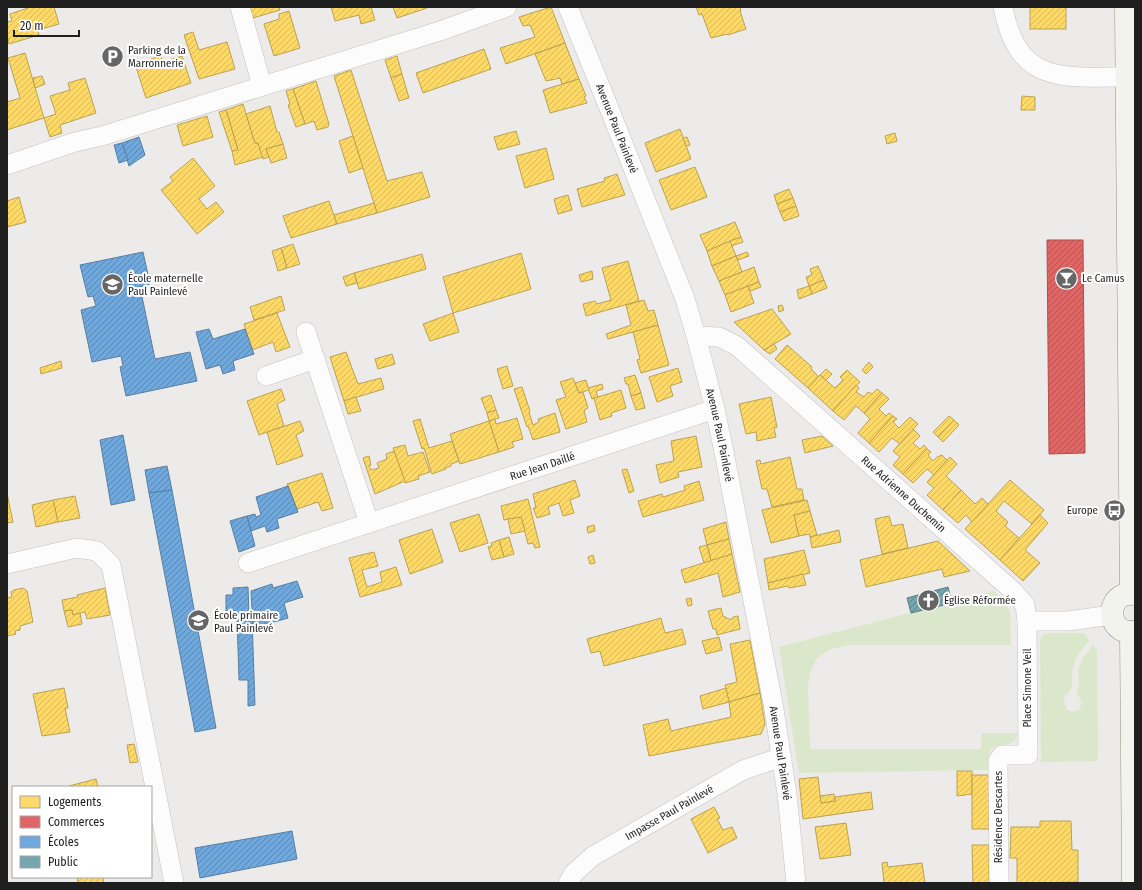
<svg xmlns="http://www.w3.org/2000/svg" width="1142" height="890" font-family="'Fira Sans Condensed',sans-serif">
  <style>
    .grass { fill: #dbe7cb }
    .homes { fill: url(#homes-hatch); stroke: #bca151 }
    .shops { fill: url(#shops-hatch); stroke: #a65151 }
    .schools { fill: url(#schools-hatch); stroke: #577fa3 }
    .public { fill: url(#public-hatch); stroke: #5c7d84 }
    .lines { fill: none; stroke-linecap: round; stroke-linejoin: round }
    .minor-casing { stroke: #c3c2c1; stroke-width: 20 }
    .secondary-casing { stroke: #949583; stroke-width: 23 }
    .minor { stroke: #fcfcfc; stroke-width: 19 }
    .secondary { stroke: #f2f3ec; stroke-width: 22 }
    .labels { text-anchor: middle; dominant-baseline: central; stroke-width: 4; stroke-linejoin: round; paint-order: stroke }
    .poi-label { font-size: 11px; fill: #1f1f1f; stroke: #fff; text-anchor: start }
    .street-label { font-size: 11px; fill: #1f1f1f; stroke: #fff }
  </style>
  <defs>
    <pattern id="homes-hatch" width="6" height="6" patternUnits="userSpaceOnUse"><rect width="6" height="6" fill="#ffd966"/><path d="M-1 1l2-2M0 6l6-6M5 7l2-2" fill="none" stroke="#daba58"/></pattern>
    <pattern id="shops-hatch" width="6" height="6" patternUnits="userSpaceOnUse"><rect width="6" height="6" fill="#e06666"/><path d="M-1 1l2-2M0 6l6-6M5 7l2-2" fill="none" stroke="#b55353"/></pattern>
    <pattern id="schools-hatch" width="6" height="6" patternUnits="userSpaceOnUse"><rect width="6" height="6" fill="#6fa8dc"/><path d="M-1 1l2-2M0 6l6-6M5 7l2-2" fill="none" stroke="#5b88b2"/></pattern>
    <pattern id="public-hatch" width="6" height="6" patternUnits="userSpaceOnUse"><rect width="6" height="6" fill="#76a5af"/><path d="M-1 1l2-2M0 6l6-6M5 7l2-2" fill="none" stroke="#60868e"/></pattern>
  </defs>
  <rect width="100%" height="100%" fill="#edebe9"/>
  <g class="grass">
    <path d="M 994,591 L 1006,604 L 1010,611 L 1011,645 L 848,645 L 831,649 L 817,658 L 811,671 L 808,686 L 810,749 L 981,749 L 981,733 L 1018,733 C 1014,753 994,737 989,754 C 988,759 989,765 989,770 L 799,773 L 779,647 Z"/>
    <path d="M 1047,633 L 1084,633 L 1089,641 C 1082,649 1076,656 1073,667 C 1070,679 1077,687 1065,696 L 1064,703 L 1067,710 L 1073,712 L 1079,710 C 1082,703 1082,699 1077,694 L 1079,684 L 1078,671 L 1082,659 L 1093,645 L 1097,650 L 1098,761 L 1041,762 L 1040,640 L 1042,635 Z"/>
  </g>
  <g class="homes">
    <polygon points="31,7 54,7 59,24 38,30 39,35 9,44 7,35 7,22 12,21 10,14"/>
    <polygon points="250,7 279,7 280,10 253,18"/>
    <polygon points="331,7 371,7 375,20 361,24 359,15 335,21"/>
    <polygon points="393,7 426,7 427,8 397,18"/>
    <polygon points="551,7 565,43 506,64 500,48 535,37 530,25 523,26 519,17"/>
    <polygon points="696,7 740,7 741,10 740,11 746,29 728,35 727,34 711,38 702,14 699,15"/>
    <rect x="1030" y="7" width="36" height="22"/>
    <polygon points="289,11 300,48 274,56 264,24 279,19 279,14"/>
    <polygon points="193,32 199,50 227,42 235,69 199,79 184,35"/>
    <polygon points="565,43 579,79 562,84 560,78 546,81 535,54"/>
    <polygon points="484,49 491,69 423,93 416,73"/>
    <polygon points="25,53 44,118 7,130 7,102 20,98 8,58"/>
    <polygon points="161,56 163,62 182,56 191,83 146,98 135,64"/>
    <polygon points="397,56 402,74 391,78 385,60"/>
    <polygon points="351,70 387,181 422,172 430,197 377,213 334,76"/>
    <polygon points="402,74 409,98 399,101 391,78"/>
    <polygon points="42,76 45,84 35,88 33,78"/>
    <polygon points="85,78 96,113 60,125 62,133 50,137 44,118 56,114 50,96 70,90 68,83"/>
    <polygon points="579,79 586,96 584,97 587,103 550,113 543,90"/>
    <polygon points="316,81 329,124 328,127 317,130 314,121 305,124 293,89"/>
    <polygon points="293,89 305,124 296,127 288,105 290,104 286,91"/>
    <polygon points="1022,96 1035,97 1035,110 1021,110"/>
    <polygon points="243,104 255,143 258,143 263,157 235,165 232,151 238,150 226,110"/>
    <polygon points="270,106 277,132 279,132 283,144 266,149 269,157 263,159 258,143 255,143 246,114"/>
    <polygon points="226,110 238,150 232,151 219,112"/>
    <polygon points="207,116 213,137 183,146 177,125"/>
    <polygon points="680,129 691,159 656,172 645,143"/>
    <polygon points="516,131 520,144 498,150 494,137"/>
    <polygon points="895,133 897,141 887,144 885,136"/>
    <polygon points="353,136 363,168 349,173 339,141"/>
    <polygon points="687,137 690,145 686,146 683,138"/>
    <polygon points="283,144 287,158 271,163 266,149"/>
    <polygon points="546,148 554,179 525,188 516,156"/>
    <polygon points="193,158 215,186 199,199 207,209 216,202 224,212 197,234 161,190 173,181 170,177"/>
    <polygon points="695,167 707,197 671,210 659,180"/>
    <polygon points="617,174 625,195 582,207 577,189 605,181 604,178"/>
    <polygon points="789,189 793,198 777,204 774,195"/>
    <polygon points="568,195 572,210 558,214 554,199"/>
    <polygon points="19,197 26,222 7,227 7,201"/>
    <polygon points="793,198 796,206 780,212 777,204"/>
    <polygon points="329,201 337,224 291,238 283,216"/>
    <polygon points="374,203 377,213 337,224 334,215"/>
    <polygon points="796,206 799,216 784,221 780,212"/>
    <polygon points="735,222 741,237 707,251 700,235"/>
    <polygon points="741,237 743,242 731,246 730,241"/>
    <polygon points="730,241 736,256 712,266 707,251"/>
    <polygon points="293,244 300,264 287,268 281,248"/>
    <polygon points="281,248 287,268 278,271 272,251"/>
    <polygon points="747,252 749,256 738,260 736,256"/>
    <polygon points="521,253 531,289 453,313 443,277"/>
    <polygon points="422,254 426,269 359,289 354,273"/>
    <polygon points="736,256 742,272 719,281 712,266"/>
    <polygon points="628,261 639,301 586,316 583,304 595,301 597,304 611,300 602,268"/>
    <polygon points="818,266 824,280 809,286 806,277 812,275 810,269"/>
    <polygon points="754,267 759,282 725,295 719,281"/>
    <polygon points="592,271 593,279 581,282 579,275"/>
    <polygon points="354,273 357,283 346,286 343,277"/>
    <polygon points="824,280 827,288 812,294 809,286"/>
    <polygon points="759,282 761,287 750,291 748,286"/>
    <polygon points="748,286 754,303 731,312 725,295"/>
    <polygon points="809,286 812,294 799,299 797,290"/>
    <polygon points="281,296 285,310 254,320 250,307"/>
    <polygon points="644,300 648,311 654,310 658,325 608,339 606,334 631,325 626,305"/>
    <polygon points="782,305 784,310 779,312 778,306"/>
    <polygon points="772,309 791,334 764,350 734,322"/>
    <polygon points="277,313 290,347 276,352 273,342 252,350 244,324"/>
    <polygon points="453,313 459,332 430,341 423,324"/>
    <polygon points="658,325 669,365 641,373 637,360 640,359 633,332"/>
    <polygon points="774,344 777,349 770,354 764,350"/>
    <polygon points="787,345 812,367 811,369 819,377 808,388 775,359"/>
    <polygon points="346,352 358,384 381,378 384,389 344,401 330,357"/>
    <polygon points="392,354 395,364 378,369 375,359"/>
    <polygon points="61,361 62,368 41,374 40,368"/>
    <polygon points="869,362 873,367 866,374 862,370"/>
    <polygon points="507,366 513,386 503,389 497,369"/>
    <polygon points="678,368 682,382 670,386 673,396 657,402 649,377"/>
    <polygon points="826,369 832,374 826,380 820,375"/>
    <polygon points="847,370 860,382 833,411 808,388 820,375 835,388 843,380 840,377"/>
    <polygon points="635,375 641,393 631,396 628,384 626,384 624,378"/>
    <polygon points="573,378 579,393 583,392 588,408 584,410 587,422 566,429 556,400 566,397 560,382"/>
    <polygon points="586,380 589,390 579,393 575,383"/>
    <polygon points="602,384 603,389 596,391 598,397 592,399 588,388"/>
    <polygon points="856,385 859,388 856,392 864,397 868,392 872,394 877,389 882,393 864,413 856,406 844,420 833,411"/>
    <polygon points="522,387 530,411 529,412 533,425 539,422 538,419 555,413 560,432 533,440 528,426 527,427 514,389"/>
    <polygon points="281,389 285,400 277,404 284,426 259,435 247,401"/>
    <polygon points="621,390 626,408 611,413 612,416 600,420 594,398"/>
    <polygon points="641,393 645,408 636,410 631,396"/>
    <polygon points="882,393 889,399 879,409 886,416 889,413 893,416 869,443 858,433 870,419 864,413"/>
    <polygon points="491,395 496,410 487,413 481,398"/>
    <polygon points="356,397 361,411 348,414 344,401"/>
    <polygon points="771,397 777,427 774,428 776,437 757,441 756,432 746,434 739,404"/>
    <polygon points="496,410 499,418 489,421 487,413"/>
    <polygon points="893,416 897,419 893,422 899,428 910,417 918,424 900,444 892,438 879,452 869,443"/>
    <polygon points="949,416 954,420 938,437 933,432"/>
    <polygon points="517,418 523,439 512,442 514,447 499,452 489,421 495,419 496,424"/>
    <polygon points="420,419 429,448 452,441 459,461 451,464 451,466 445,468 446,469 432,474 424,448 422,449 413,421"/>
    <polygon points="954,420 959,425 943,442 938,437"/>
    <polygon points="300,421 304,431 296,435 303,456 277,465 267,432"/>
    <polygon points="489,421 499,452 460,464 450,434"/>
    <polygon points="913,429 920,436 913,443 920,449 924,445 927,449 903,474 893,465 900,457 893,451"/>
    <polygon points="696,436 702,467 678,472 679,477 660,483 656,465 674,461 671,441"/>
    <polygon points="822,436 833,446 805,453 802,440"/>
    <polygon points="405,445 408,456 423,452 430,472 418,476 419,479 405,483 393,448"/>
    <polygon points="927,449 931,452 928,455 933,461 937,457 942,455 947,460 934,475 927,469 913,483 903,474"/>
    <polygon points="394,451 405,481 375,494 363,458 369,456 371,465 369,466 371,470 379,468 377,463 387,459 386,454"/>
    <polygon points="790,457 797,489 802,489 804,500 772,507 767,489 762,489 756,461 760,460 761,464"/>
    <polygon points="950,457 957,464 946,476 961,490 943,510 927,495 934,488 927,482"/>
    <polygon points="627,469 634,491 629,493 622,470"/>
    <polygon points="322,473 333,508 322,511 318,502 297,509 287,484"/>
    <polygon points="575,480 580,496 570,500 574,513 563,516 559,503 548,507 550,514 537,518 533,508 536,508 533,494"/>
    <polygon points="1010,480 1044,510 1032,524 1004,501 996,511 1008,522 1005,526 1019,538 1000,560 965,529"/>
    <polygon points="699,481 704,500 643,517 638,501 662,494 663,497 685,490 684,486"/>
    <polygon points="961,490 975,504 982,498 988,504 972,522 966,515 958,523 943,510"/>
    <polygon points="7,493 13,522 7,523"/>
    <polygon points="75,496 80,518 58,522 53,500"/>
    <polygon points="528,499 540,547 535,548 533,543 528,544 521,517 504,520 501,506"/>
    <polygon points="53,500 58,522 36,527 32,505"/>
    <polygon points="807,500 810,511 794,515 799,536 771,543 762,510"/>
    <polygon points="810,511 817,535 810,537 809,534 799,536 794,515"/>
    <polygon points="479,514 488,543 460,552 450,523"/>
    <polygon points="1040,515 1048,523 1025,550 1040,563 1023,581 1000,560"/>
    <polygon points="889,516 892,526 903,524 908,548 882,554 875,519"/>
    <polygon points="521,517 525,531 511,534 508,519"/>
    <polygon points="726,522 729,539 707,545 703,529"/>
    <polygon points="594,525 595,531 588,533 587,527"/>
    <polygon points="432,529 443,562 410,574 399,540"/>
    <polygon points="839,530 841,542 812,548 810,537"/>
    <polygon points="509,537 514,554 504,557 499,540"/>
    <polygon points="729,539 732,554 711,561 707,545"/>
    <polygon points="499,540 504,557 492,560 488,547 492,546 491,543"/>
    <polygon points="938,541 970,571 944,577 942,569 866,587 860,560"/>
    <polygon points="707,545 711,561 704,563 699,547"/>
    <polygon points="804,550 810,573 768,583 764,559"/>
    <polygon points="374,552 378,566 362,570 367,587 382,582 380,572 396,567 402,585 360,597 349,558"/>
    <polygon points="732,554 740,592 723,597 718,573 685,583 681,570"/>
    <polygon points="593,555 595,563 590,564 588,557"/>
    <polygon points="803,574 806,585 789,588 788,586 769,590 768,583"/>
    <polygon points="23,588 27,591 33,622 20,626 20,630 15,631 16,634 7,636 7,598 12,597 11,592 14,590"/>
    <polygon points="105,588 110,615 87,619 85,612 73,615 72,610 64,611 62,600 78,597 77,595"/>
    <polygon points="691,598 692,605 688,606 686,599"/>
    <polygon points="721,608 723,616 729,619 733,619 733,617 738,616 740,629 717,635 716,629 713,629 708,611"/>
    <polygon points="72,610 73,615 80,613 82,624 68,627 64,611"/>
    <polygon points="661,618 665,633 682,629 686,644 604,666 600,651 591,653 587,639"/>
    <polygon points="719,637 722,650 706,654 702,641"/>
    <polygon points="750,640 760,693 729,702 725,685 737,682 730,644"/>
    <polygon points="64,688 68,708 65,708 70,732 42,736 33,694"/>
    <polygon points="726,688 729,702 703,709 700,696"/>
    <polygon points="760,693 765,724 761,734 649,756 643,725 668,719 671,731 731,717 729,702"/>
    <polygon points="134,744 138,762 130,763 127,745"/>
    <polygon points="957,771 972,771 972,794 957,796"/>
    <rect x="972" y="775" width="17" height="54"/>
    <polygon points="818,777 821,803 835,801 835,797 871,792 873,809 803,819 799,779"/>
    <polygon points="96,779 98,787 65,787"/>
    <polygon points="834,794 835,801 821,803 820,796"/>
    <polygon points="714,807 720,818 717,819 723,830 732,827 737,838 708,853 691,819"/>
    <polygon points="1040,821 1071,821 1072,850 1078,850 1078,882 1017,883 1017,858 1010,858 1011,827 1040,827"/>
    <polygon points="846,823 851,855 820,859 815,827"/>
    <polygon points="972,845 989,845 989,883 973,883"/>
    <polygon points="887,862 888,867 922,863 925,883 884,883 882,863"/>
    <polygon points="77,877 103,877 104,883 78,883"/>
  </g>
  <polygon class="shops" points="1047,240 1083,240 1085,453 1049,454"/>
  <g class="schools">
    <polygon points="139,137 145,155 129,166 122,143"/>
    <polygon points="122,143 128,160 119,163 114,145"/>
    <polygon points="143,252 150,284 140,287 155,359 190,352 197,381 126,396 120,367 123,366 121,356 92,362 81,310 96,306 93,296 88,297 80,265"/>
    <polygon points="209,329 213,339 245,329 254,354 233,361 235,370 223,374 220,365 206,369 196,332"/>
    <polygon points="123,435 135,500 111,505 100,440"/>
    <polygon points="167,466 172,490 149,493 145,470"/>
    <polygon points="288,486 298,512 277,519 279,528 267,532 265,526 251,531 247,516 255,514 256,517 261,515 256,497"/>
    <polygon points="172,490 216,728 195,732 149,493"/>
    <polygon points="247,516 255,546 239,552 230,521"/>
    <polygon points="297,581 303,597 284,603 288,618 253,628 251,591 272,584 273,588"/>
    <polygon points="248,587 249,615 234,615 234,610 226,611 226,595 233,595 233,588"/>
    <polygon points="237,618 252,618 255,705 248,706 248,680 239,680"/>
    <polygon points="292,831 297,859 200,878 195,848"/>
  </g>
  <polygon class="public" points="948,587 952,603 911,613 907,598"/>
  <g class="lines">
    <defs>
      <g id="minor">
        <polyline points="240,7 262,86"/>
        <path id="s1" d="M 568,7 L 609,108 L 685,299 L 696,336 L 715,409 L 724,452 L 773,703 L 787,794 L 796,883"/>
        <path d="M 1003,7 C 1018,85 1062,77 1127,77"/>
        <polyline points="7,165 75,142 102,136 440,31 507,7"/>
        <polyline points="306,332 369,523"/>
        <path id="s2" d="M 696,336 L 719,337 L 737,346 L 1013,591 L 1025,605 L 1027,621 L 1068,621 L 1112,615"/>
        <polyline points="266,376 315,359"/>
        <path id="s3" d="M 248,563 L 715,409"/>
        <polyline points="7,564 77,548 97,551 111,565 174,883"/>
        <path id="s4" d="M 568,883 L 574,873 L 593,856 L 743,770 L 770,761 L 782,758"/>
        <polyline points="999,883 998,761 1002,755 1028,755 1027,621"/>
      </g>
      <g id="secondary">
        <polyline points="1126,7 1131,593"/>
        <path d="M 1135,594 C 1104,590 1105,636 1135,632"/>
        <polyline points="1131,632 1133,883"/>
      </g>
    </defs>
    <use href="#minor" class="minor-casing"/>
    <use href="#secondary" class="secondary-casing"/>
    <use href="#minor" class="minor"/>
    <use href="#secondary" class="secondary"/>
  </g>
  <defs>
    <symbol id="parking-disc" viewBox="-11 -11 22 22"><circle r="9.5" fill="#676666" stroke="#fff"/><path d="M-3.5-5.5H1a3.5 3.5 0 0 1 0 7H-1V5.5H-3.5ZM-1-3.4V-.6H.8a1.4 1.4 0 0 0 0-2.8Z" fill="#fff"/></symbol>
    <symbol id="bar-disc" viewBox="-11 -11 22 22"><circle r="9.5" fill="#676666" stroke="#fff"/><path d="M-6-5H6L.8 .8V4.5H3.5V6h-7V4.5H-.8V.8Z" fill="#fff"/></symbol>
    <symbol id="school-disc" viewBox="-11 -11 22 22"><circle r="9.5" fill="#676666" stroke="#fff"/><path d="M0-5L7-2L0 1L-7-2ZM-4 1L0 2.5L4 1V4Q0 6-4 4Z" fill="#fff"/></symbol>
    <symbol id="bus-disc" viewBox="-11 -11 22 22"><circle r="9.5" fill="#676666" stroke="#fff"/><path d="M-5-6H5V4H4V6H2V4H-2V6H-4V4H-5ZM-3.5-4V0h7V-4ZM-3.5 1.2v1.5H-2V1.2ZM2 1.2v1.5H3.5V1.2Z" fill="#fff"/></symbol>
    <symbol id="church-disc" viewBox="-11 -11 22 22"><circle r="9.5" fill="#676666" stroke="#fff"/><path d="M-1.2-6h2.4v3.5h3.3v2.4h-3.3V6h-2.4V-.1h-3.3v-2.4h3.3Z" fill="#fff"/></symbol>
  </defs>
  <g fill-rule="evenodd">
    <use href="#parking-disc" x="100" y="44" width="25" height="25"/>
    <use href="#bar-disc" x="1054" y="266" width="25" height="25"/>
    <use href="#school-disc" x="100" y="272" width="25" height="25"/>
    <use href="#bus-disc" x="1102" y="498" width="25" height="25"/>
    <use href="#church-disc" x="916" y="588" width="25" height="25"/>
    <use href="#school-disc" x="186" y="608" width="25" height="25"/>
  </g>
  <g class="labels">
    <g class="poi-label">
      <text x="128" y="50">Parking de la<tspan x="128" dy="13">Marronnerie</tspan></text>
      <text x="128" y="278">École maternelle<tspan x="128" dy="13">Paul Painlevé</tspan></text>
      <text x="1082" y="278">Le Camus</text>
      <text x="1098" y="510" text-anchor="end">Europe</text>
      <text x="944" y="600">Église Réformée</text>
      <text x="214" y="615">École primaire<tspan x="214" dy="13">Paul Painlevé</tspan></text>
    </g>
    <g class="street-label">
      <text stroke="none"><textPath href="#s1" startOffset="131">Avenue Paul Painlevé</textPath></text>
      <text stroke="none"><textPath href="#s1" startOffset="455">Avenue Paul Painlevé</textPath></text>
      <text stroke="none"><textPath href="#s3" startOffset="310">Rue Jean Daillé</textPath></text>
      <text stroke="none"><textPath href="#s2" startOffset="266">Rue Adrienne Duchemin</textPath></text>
      <text transform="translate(1027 688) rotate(-90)">Place Simone Veil</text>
      <text stroke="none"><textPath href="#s1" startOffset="779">Avenue Paul Painlevé</textPath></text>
      <text stroke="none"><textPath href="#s4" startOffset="125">Impasse Paul Painlevé</textPath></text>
      <text transform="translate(998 817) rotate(-90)">Résidence Descartes</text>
    </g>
  </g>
  <rect width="1142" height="890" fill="none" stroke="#1f1f1f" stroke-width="16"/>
  <rect x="12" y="786" width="140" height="92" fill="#ffffff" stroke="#a5a5a5"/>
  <rect x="20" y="796" width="20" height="12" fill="#ffd966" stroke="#a5a5a5"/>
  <text x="48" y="806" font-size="12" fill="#1f1f1f">Logements</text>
  <rect x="20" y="816" width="20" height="12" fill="#e06666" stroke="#a5a5a5"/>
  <text x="48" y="826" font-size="12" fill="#1f1f1f">Commerces</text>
  <rect x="20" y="836" width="20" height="12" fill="#6fa8dc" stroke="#a5a5a5"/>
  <text x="48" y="846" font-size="12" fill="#1f1f1f">Écoles</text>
  <rect x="20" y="856" width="20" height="12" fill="#76a5af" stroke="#a5a5a5"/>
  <text x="48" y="866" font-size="12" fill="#1f1f1f">Public</text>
  <path d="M14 30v6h65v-6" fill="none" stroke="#1f1f1f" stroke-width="2"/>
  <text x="20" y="30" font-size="12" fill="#1f1f1f" stroke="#ffffff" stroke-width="3" paint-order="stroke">20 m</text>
</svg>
